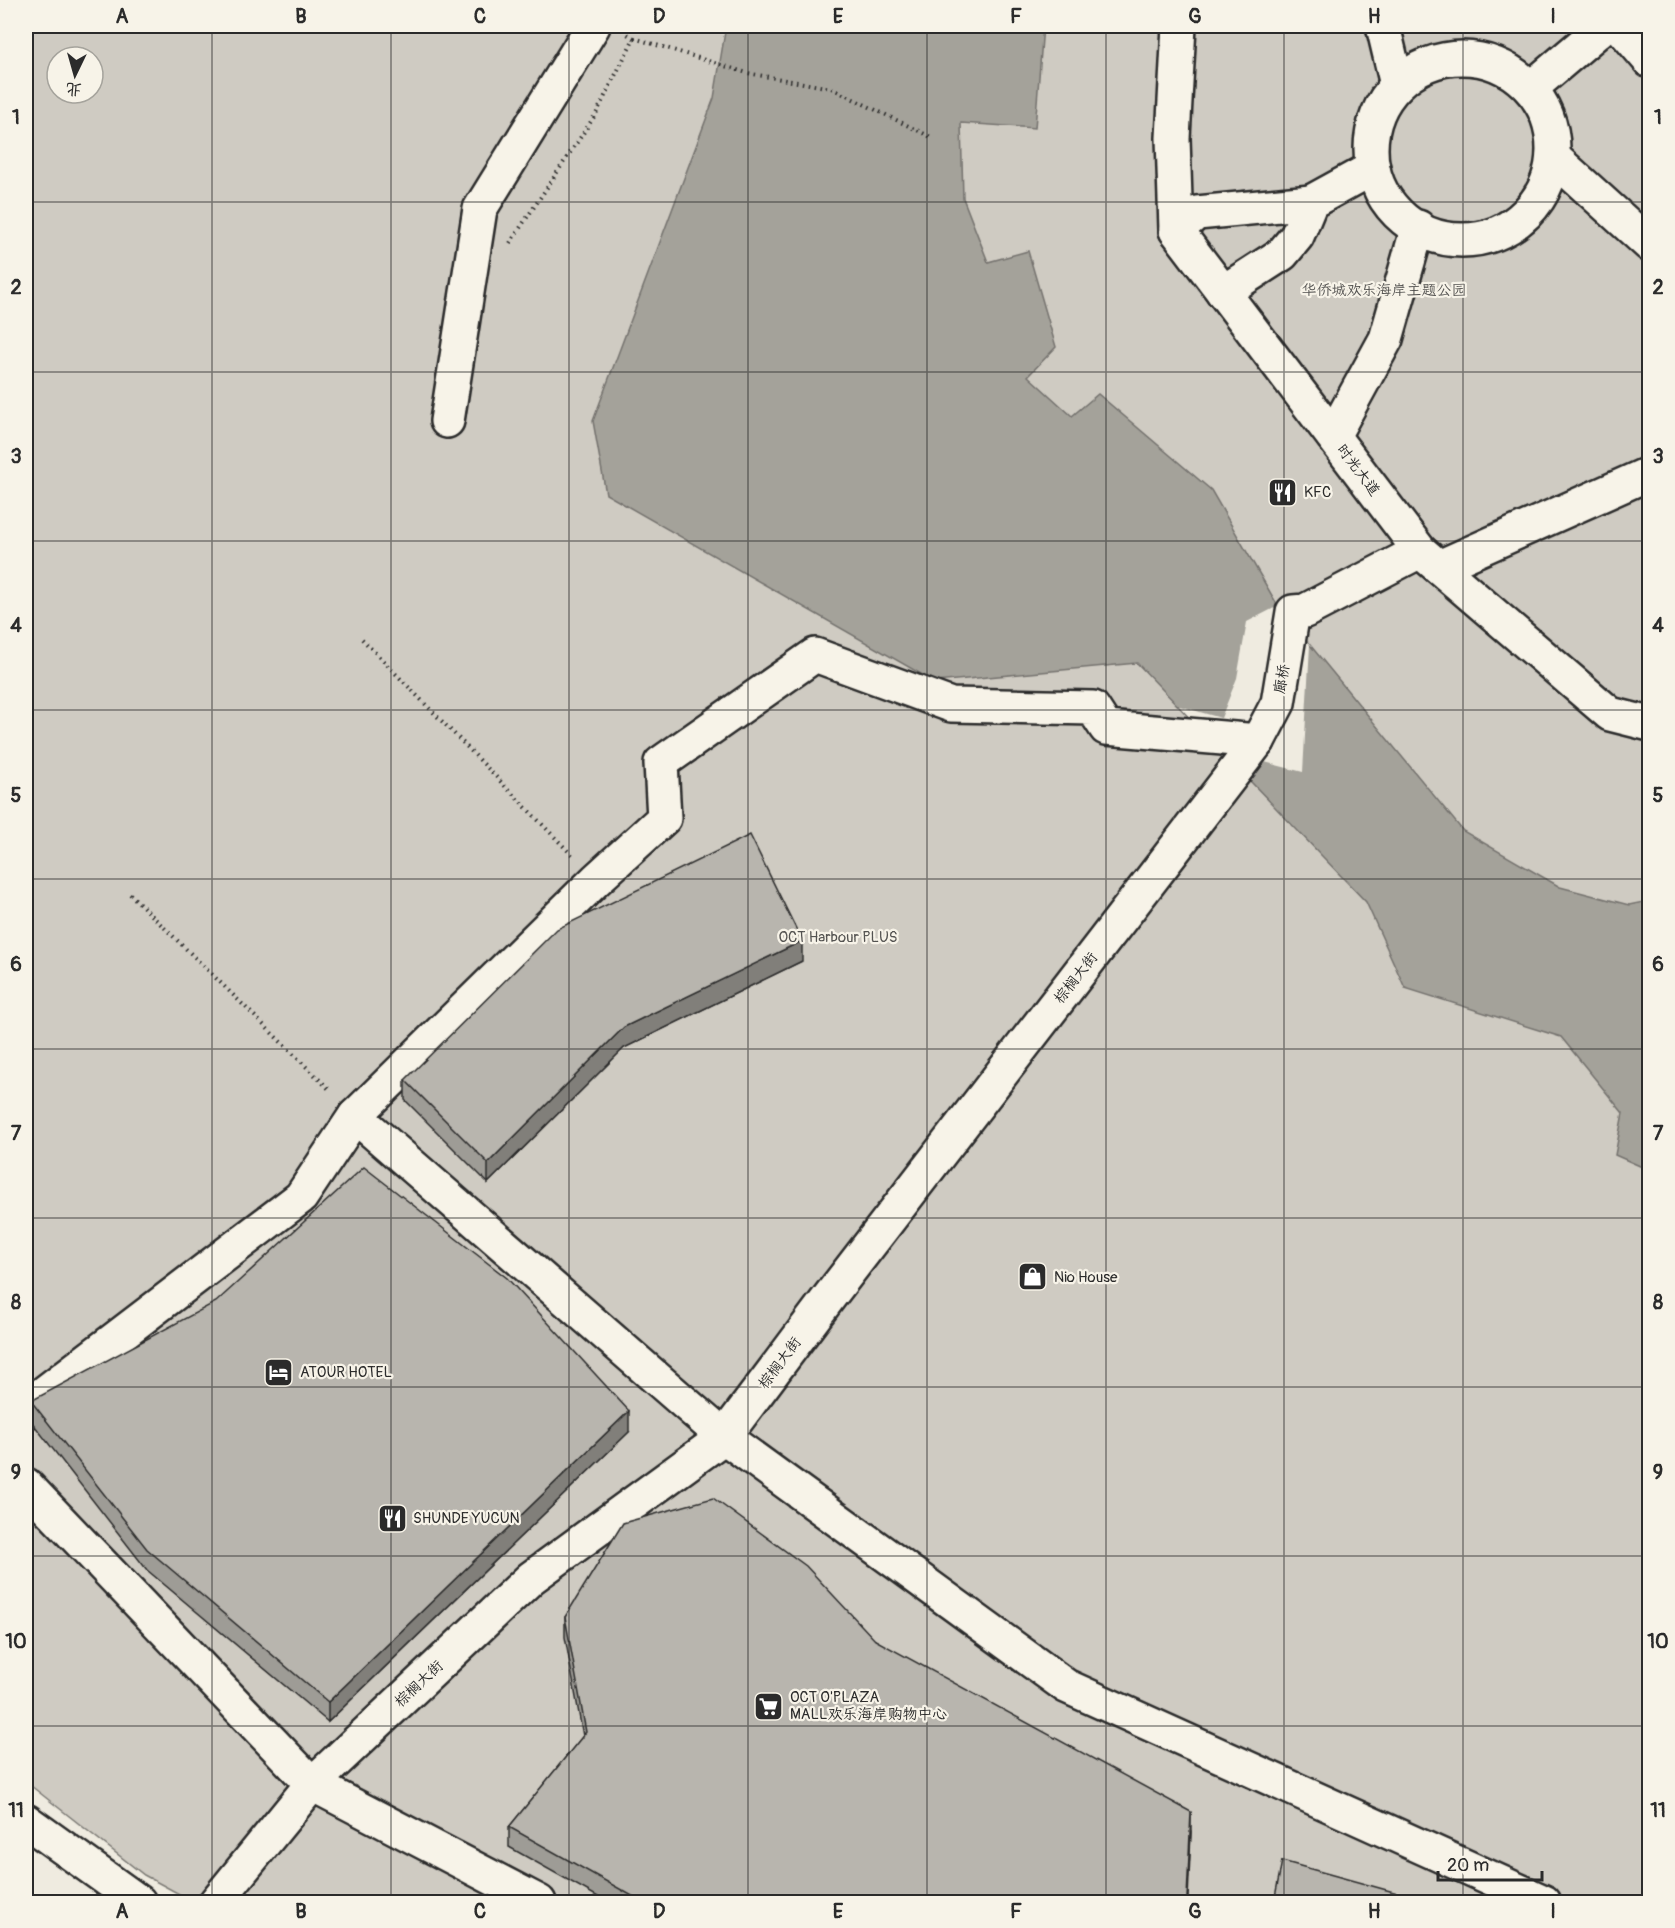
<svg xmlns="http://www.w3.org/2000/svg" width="1675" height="1928" font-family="Pangolin,'LXGW WenKai TC',sans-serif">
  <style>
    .green { fill: #cfcbc2; stroke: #7d7b76; stroke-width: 1.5; fill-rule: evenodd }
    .water { fill: #a4a29a; stroke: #74726e; stroke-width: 1.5 }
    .pier { fill: #efebe0 }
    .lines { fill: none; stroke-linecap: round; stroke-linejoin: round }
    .minor-casing { stroke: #2b2b2b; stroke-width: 38 }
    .path { stroke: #2b2b2b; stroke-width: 4; stroke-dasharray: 1.5 4.5; stroke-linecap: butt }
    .minor { stroke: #f7f3e8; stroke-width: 33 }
    .wall { fill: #9e9c96; stroke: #2b2b2b; stroke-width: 1.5 }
    .shaded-wall { fill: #817f7a; stroke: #2b2b2b; stroke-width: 1.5 }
    .building { fill: #b8b5ae; stroke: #2b2b2b; stroke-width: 1.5 }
    .grid { fill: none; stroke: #2b2b2b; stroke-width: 1.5; stroke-opacity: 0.55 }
    .labels { text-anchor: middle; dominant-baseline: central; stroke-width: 4.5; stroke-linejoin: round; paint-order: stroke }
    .park-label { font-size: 15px; fill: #545351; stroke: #f7f3e8 }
    .street-label { font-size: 15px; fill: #2b2b2b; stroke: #f7f3e8 }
    .poi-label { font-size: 15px; fill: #2b2b2b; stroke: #f7f3e8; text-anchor: start }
    .neatline { fill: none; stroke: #2b2b2b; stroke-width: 2 }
    .grid-label { font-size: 20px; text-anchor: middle; font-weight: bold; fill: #2b2b2b }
  </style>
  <rect width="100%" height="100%" fill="#efebe0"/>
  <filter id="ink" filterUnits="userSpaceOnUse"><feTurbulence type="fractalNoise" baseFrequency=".0167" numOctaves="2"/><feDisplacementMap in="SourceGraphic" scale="12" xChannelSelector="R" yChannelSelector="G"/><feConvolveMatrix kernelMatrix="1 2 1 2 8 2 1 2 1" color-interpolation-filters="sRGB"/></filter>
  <g filter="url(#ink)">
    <path class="green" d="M 26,26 L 1649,26 L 1649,1902 L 194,1902 L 144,1875 L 26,1782 ZM 57,57 L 93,57 L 93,93 L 57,93 Z"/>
    <polygon class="water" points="726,26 1043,26 1035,128 961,123 963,198 988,262 1028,251 1056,347 1028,376 1072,416 1098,394 1211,490 1278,606 1463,831 1560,887 1629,905 1649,901 1649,1170 1615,1155 1623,1113 1561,1037 1405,988 1366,902 1137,663 935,682 606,494 593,421 714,98"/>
    <polygon class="pier" points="1278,606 1310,645 1303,772 1222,751 1179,706 1221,718 1237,678 1247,622"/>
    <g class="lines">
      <defs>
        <g id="minor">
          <polyline points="1179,26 1173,138 1176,230 1420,551 1610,714 1650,724"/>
          <polyline points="1383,26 1397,85"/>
          <polyline points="1620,26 1650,61"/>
          <circle cx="1462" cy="149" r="91"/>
          <polyline points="1531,88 1604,26"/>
          <polyline points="1553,157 1650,245"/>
          <polyline points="1176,230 1197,213 1311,202"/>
          <polyline points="1223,292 1282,254 1297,236 1311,202 1373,168"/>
          <polyline points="447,421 480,209 593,26"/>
          <polyline points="1333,436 1386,339 1418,227"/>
          <polyline points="1439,567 1650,473"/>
          <polyline points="355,1116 724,1437 1066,1686 1544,1902"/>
          <polyline points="26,1412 40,1396 301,1197 355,1116 596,880 664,818 661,763 815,655 951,705 1093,708 1106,728 1258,741"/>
          <polyline points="26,1485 312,1784 539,1902"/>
          <polyline points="26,1821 139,1902"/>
          <polyline points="216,1902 312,1784 531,1578 724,1437 830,1296 1258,741 1278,703 1293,612 1305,611 1420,551"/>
        </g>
      </defs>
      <use href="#minor" class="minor-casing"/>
      <g class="path">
        <polyline points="634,38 747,73 831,88 931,137"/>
        <polyline points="510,243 596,114 634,38 625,33"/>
        <polyline points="362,639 573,856"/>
        <polyline points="130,894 331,1091"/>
      </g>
      <use href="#minor" class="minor"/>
    </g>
    <g class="wall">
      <polygon points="802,961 624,1048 488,1183 405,1100 405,1080"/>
      <polygon points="31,1401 629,1432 328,1722 147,1570 31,1421"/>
      <polygon points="565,1617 875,1640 1191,1832 1188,1899 1199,1902 607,1902 509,1847 509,1827 583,1736 565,1637"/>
    </g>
    <g class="shaded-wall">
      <polygon points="802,941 802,961 624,1048 488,1183 488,1163 624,1027"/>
      <polygon points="629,1411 629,1432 328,1722 328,1702"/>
      <polygon points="1191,1812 1191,1832 1187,1902"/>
    </g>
    <g class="building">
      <polygon points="750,835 802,941 624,1027 488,1163 405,1080 557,929"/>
      <polygon points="364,1167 507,1278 629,1411 328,1702 147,1549 31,1401 216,1302"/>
      <polygon points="713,1498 806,1566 875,1640 1191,1812 1187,1898 1199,1902 643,1902 509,1827 586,1732 565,1617 623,1523"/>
      <polygon points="1282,1861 1430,1902 1274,1902"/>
    </g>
  </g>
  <path class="grid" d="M 212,26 L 212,1902M 391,26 L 391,1902M 569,26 L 569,1902M 748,26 L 748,1902M 927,26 L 927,1902M 1106,26 L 1106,1902M 1284,26 L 1284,1902M 1463,26 L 1463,1902M 26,202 L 1650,202M 26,372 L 1650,372M 26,541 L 1650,541M 26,710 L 1650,710M 26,879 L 1650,879M 26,1049 L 1650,1049M 26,1218 L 1650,1218M 26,1387 L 1650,1387M 26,1556 L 1650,1556M 26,1726 L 1650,1726"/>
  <defs>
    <symbol id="restaurant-square" viewBox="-11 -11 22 22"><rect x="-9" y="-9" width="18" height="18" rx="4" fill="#2b2b2b" stroke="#f7f3e8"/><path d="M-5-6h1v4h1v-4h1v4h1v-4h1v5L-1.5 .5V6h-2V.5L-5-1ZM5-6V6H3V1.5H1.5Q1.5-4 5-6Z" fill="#fff"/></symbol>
    <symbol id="shop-square" viewBox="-11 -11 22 22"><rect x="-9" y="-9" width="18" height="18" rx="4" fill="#2b2b2b" stroke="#f7f3e8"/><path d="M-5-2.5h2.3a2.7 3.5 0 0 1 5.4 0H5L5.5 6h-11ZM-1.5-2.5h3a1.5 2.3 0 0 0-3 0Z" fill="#fff"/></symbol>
    <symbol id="hotel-square" viewBox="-11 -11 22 22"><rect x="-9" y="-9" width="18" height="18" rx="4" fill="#2b2b2b" stroke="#f7f3e8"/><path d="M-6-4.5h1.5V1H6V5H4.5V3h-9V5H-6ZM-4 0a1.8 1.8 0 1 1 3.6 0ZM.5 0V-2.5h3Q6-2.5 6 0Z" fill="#fff"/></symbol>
    <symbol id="supermarket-square" viewBox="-11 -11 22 22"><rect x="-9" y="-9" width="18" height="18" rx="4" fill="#2b2b2b" stroke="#f7f3e8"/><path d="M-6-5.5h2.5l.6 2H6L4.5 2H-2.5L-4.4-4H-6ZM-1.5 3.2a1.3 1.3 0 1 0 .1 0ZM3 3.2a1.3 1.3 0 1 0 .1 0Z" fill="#fff"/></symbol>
  </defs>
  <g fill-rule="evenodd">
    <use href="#restaurant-square" x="1266" y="476" width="33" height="33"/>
    <use href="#shop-square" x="1016" y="1260" width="33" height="33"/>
    <use href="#hotel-square" x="262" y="1356" width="33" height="33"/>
    <use href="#restaurant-square" x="376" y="1502" width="33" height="33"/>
    <use href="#supermarket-square" x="752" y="1690" width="33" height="33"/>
  </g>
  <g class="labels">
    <g class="park-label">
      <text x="1384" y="290">华侨城欢乐海岸主题公园</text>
      <text x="838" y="937">OCT Harbour PLUS</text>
    </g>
    <g class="street-label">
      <text transform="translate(1358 470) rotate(53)">时光大道</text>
      <text transform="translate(1282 679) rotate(-81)">廊桥</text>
      <text transform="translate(1076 978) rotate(-52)">棕榈大街</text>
      <text transform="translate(780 1363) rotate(-53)">棕榈大街</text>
      <text transform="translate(419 1684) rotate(-43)">棕榈大街</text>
    </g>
    <g class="poi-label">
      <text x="1304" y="492">KFC</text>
      <text x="1054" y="1277">Nio House</text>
      <text x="300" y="1372">ATOUR HOTEL</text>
      <text x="413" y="1518">SHUNDE YUCUN</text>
      <text x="790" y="1697">OCT O'PLAZA<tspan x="790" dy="17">MALL欢乐海岸购物中心</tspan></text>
    </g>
  </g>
  <rect width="1675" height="1928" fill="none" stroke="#f7f3e8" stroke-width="66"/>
  <g transform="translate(75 75) rotate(185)"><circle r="28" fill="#f7f3e8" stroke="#a5a39c" stroke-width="1.5"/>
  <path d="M0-4.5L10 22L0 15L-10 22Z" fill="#2b2b2b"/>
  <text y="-9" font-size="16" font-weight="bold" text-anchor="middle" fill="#2b2b2b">北</text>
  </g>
  <path d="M1438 1871v9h104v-9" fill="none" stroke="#2b2b2b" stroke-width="3"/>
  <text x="1447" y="1871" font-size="18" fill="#2b2b2b" stroke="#f7f3e8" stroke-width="4.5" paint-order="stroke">20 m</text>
  <rect x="33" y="33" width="1609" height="1862" class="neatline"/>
  <g class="grid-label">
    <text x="122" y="23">A</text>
    <text x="301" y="23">B</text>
    <text x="480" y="23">C</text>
    <text x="659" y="23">D</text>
    <text x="838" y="23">E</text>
    <text x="1016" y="23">F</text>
    <text x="1195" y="23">G</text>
    <text x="1374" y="23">H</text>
    <text x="1553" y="23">I</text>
    <text x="16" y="124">1</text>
    <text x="1658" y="124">1</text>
    <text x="16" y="294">2</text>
    <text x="1658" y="294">2</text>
    <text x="16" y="463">3</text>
    <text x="1658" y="463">3</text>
    <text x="16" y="632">4</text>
    <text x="1658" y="632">4</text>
    <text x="16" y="802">5</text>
    <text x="1658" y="802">5</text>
    <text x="16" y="971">6</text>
    <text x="1658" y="971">6</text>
    <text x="16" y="1140">7</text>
    <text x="1658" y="1140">7</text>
    <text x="16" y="1309">8</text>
    <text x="1658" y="1309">8</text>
    <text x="16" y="1479">9</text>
    <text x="1658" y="1479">9</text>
    <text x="16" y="1648">10</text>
    <text x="1658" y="1648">10</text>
    <text x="16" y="1817">11</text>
    <text x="1658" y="1817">11</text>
    <text x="122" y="1918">A</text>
    <text x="301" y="1918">B</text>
    <text x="480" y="1918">C</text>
    <text x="659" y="1918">D</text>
    <text x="838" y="1918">E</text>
    <text x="1016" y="1918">F</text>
    <text x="1195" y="1918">G</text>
    <text x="1374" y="1918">H</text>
    <text x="1553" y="1918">I</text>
  </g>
</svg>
